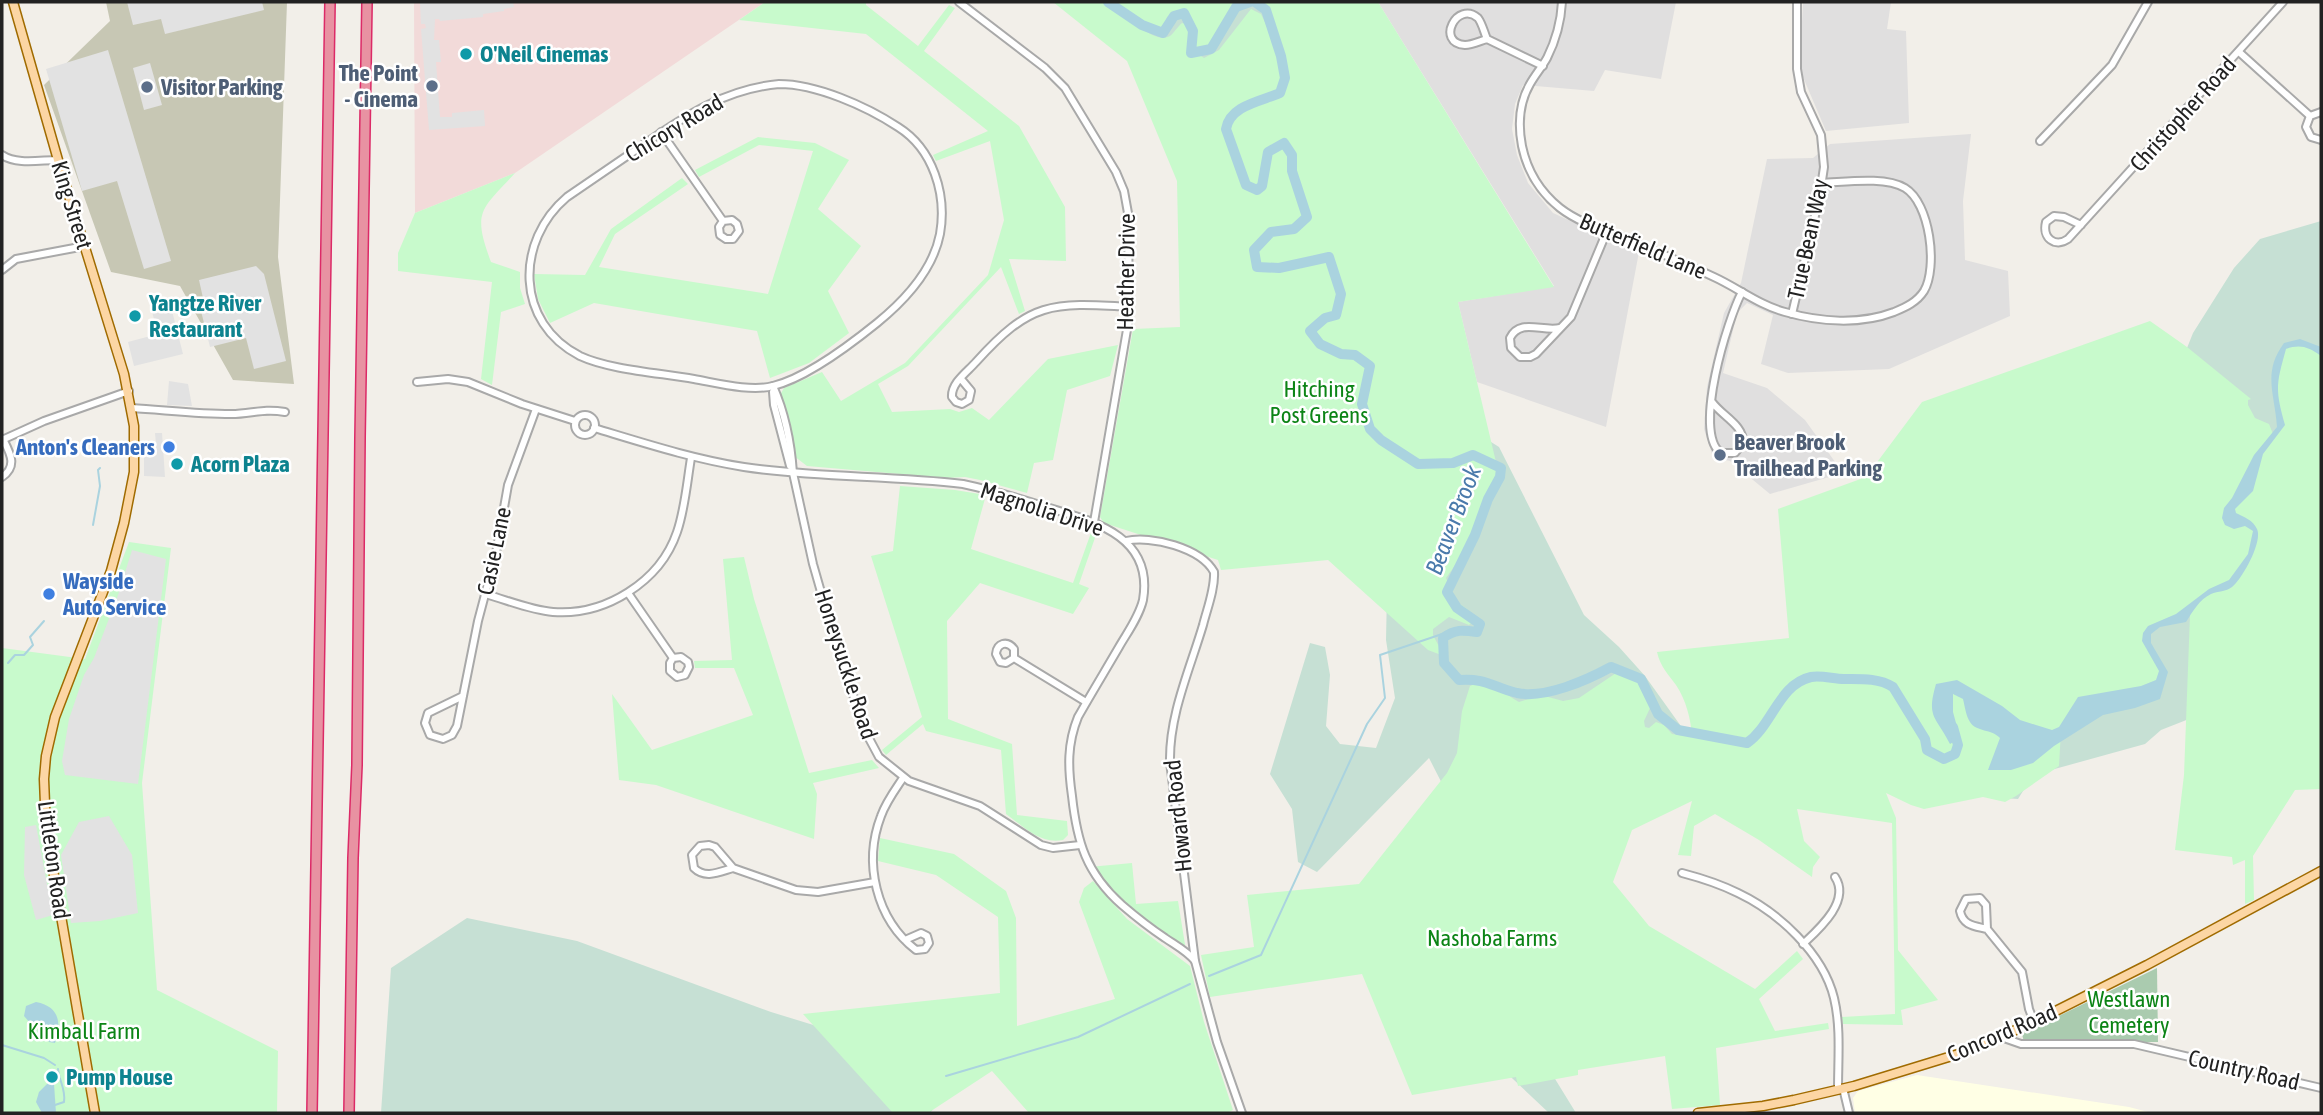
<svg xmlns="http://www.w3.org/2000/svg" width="2323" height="1115" font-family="'Asap Condensed',sans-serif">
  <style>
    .residential { fill: #e0dfdf }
    .commercial { fill: #f2dad9 }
    .education { fill: #ffffe5 }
    .construction { fill: #c7c7b4 }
    .wetland { fill: #c6e0d4 }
    .cemetery { fill: #aacbaf }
    .park { fill: #c8facc; fill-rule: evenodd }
    .parking { fill: #e2e2e2 }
    .water { fill: #aad3df }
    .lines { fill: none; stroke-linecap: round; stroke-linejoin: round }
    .stream { stroke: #aad3df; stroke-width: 2 }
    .river { stroke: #aad3df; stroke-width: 10 }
    .minor-casing { stroke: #a9a9a9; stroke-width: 10 }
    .major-casing { stroke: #a06b00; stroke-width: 11 }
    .highway-casing { stroke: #dc2a67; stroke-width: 12 }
    .minor { stroke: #fff; stroke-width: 6 }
    .major { stroke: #fcd6a4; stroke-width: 8 }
    .highway { stroke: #e892a2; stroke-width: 9 }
    .culture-dot { fill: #0f9aa8; stroke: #fff; stroke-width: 2.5 }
    .service-dot { fill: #5c6f8a; stroke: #fff; stroke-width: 2.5 }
    .shop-dot { fill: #3f7fe0; stroke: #fff; stroke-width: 2.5 }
    .labels { text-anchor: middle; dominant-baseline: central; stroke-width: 5; stroke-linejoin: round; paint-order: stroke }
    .culture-label { font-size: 23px; font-weight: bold; fill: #0d838f; stroke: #fff; text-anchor: start }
    .service-label { font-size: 23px; font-weight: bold; fill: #4e5e75; stroke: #fff; text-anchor: start }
    .street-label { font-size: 23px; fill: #222; stroke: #fff }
    .park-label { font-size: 23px; fill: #0c8416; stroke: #fff }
    .shop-label { font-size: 23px; font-weight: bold; fill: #366cbe; stroke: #fff; text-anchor: end }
    .water-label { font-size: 24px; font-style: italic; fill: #4a7aab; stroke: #fff }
  </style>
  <rect width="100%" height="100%" fill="#f2efe9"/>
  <g class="residential">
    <polygon points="1378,2 1676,2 1661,79 1605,70 1594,91 1523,85 1515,104 1512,129 1517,155 1528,183 1553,213 1639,252 1606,427 1477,382 1458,302 1554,286"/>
    <polygon points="1803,2 1891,2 1887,29 1906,31 1909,123 1826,131 1803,77 1800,62"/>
    <polygon points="1971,134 1963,201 1965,260 2008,271 2010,316 1889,369 1788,373 1761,364 1773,315 1747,303 1737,313 1723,373 1767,388 1805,420 1843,473 1770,494 1730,461 1713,457 1704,429 1707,387 1724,313 1741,283 1767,159 1813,158 1830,144"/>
  </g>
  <polygon class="commercial" points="414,2 765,2 515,173 415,213"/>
  <polygon class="education" points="1917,1075 2129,1107 2152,1113 1855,1113 1853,1098 1858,1091"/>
  <polygon class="construction" points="106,2 287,2 278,257 294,384 233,380 180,286 111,272 44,85 110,21"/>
  <g class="wetland">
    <polygon points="1077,2 1312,2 1314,32 1448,415 1499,447 1584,615 1619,647 1645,676 1683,729 1707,731 1899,653 2181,363 2193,333 2234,268 2260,239 2321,221 2321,722 2283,682 2161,730 2145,744 2033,775 2018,799 1975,796 1664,740 1544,1061 1576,1113 1549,1113 1496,1063 1454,807 1429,758 1317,872 1298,862 1292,809 1270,774 1310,643 1325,647 1330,675 1326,726 1340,744 1376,748 1395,698 1386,640 1387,592 1224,153"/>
    <polygon points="467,918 577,941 771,1012 846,1035 940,1101 930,1113 381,1113 391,968"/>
  </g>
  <polygon class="cemetery" points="2157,968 2158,1042 2024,1042 2022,1034"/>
  <g class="park">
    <polygon points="765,2 866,2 866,5 918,46 949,5 955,8 924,51 1019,126 1065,207 1066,261 1009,259 1025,311 1019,314 1001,267 908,366 878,384 892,412 950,409 959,412 972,408 989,420 1048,359 1118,345 1110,376 1067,390 1053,460 1034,463 1027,493 980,480 965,477 946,478 807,466 794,456 780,395 784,388 822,372 841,401 905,363 988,275 1004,220 990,141 936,161 933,155 988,131 866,34 739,20"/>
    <path d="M 1053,2 L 1242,2 L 1234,5 C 1226,21 1217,46 1201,56 L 1204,58 L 1219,50 L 1251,9 L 1261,14 L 1272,37 C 1268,21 1262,7 1247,2 L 1378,2 L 1554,287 L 1458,302 L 1496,462 L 1504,472 L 1479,519 L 1474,539 L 1446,578 L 1457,602 L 1467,609 L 1475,619 L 1469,625 L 1449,617 L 1433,629 L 1433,635 L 1444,656 L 1428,650 L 1328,560 L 1221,570 L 1218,560 L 1104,523 L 1100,517 L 1133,329 L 1180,327 L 1177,181 L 1127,61 ZM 1176,12 L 1187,16 L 1190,33 L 1186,24 L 1182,23 C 1178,26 1174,33 1170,36 C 1156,44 1133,22 1126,13 L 1151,30 L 1156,31 L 1165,24 L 1167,17 Z"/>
    <polygon points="758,137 815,143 849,160 818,209 861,246 828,291 849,333 809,363 770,378 757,331 594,303 550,323 538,299 534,274 585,275 611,229 682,178 688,184 615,234 599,267 768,294 813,151 759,145 699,177 695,170"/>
    <path d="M 515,173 C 481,210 472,211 491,262 L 520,272 L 520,288 L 525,304 L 501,312 L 492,385 L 481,379 L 492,282 L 398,271 L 398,253 L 415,213 Z"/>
    <path d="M 2150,321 L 2187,347 L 2251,399 L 2248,400 L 2248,405 L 2255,418 L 2269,424 L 2273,434 L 2276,434 L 2280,419 L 2273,388 L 2285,345 L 2300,342 L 2321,349 L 2321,789 L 2295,790 L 2253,856 L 2254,900 L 2245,904 L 2245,860 L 2233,865 L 2232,857 L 2175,850 L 2184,775 L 2190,615 L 2156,624 L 2146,641 L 2161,670 L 2156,685 L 2061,730 L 2059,766 L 2016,796 L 2005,802 L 1983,797 L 1924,809 L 1911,805 L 1886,793 L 1896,818 L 1898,950 L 1938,1000 L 1901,1010 L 1903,1025 L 1843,1024 L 1842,1017 L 1895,1014 L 1892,823 L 1797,809 L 1804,841 L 1820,857 L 1813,867 L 1812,877 L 1759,840 L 1715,814 L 1694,826 L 1691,856 L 1678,855 L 1692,801 L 1632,830 L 1613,882 L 1649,926 L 1755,989 L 1797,951 L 1803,959 L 1759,999 L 1775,1031 L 1828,1023 L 1829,1029 L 1716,1048 L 1720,1105 L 1672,1109 L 1665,1056 L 1578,1070 L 1578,1075 L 1518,1086 L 1516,1077 L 1412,1095 L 1362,974 L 1210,997 L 1201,955 L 1254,947 L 1247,895 L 1359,884 L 1447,773 L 1457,753 L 1462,711 L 1470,686 C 1486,677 1505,694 1519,702 L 1541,695 L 1563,701 L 1579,698 L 1622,669 C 1636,674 1647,692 1651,706 L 1644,721 L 1645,727 L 1649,728 L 1656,722 L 1664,725 L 1672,734 L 1692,737 C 1691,719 1686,700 1676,685 C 1668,674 1660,666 1657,652 L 1789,638 L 1778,509 L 1866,477 L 1922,402 Z"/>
    <path d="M 900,486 L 955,490 L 986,495 L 971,549 L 1073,583 L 1092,530 L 1097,532 L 1079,584 L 1089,588 L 1073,614 L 980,583 L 947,621 L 948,719 L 1012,744 L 1017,815 L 1067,821 L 1068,835 L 1063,840 C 1040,845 1023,826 1006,814 L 1001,750 L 926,731 L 923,724 L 886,755 L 882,750 L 922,717 L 871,556 L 893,551 Z"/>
    <polygon points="129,542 171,548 142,783 157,990 278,1051 277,1113 2,1113 2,648 85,659"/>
    <polygon points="744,557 754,599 809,773 872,760 879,768 813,783 817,794 814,839 656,785 619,780 612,694 652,750 753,715 734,668 695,668 694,661 732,660 723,559"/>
    <polygon points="880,838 954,854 1006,891 1016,918 1017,1026 1115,999 1079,902 1084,888 1093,881 1127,919 1190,966 1204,1022 1233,1110 1227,1113 1029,1113 992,1071 928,1113 893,1113 803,1014 1000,993 998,917 936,875 878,861"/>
    <polygon points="1132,863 1136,904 1178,901 1187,957 1130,915 1089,867"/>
  </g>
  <g class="parking">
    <polygon points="127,2 262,2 264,10 165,34 161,19 133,25"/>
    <polygon points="420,2 513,2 514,7 504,9 504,11 483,14 483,17 440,21 439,19 435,19 434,40 439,40 441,62 436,62 440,117 452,117 452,113 484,110 485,126 429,130 421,29 426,28 425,24 421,24"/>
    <polygon points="108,50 171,261 144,269 117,181 82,191 46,69"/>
    <polygon points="150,63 162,105 144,110 133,68"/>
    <polygon points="256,266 264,274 286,361 254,369 246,338 210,347 198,299 203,298 199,280"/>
    <polygon points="170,303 183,354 134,366 128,342 158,334 151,308"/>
    <polygon points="169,381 188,384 192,406 167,405"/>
    <polygon points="155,433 162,433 165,477 144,476 144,457 157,455"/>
    <polygon points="132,550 166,559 138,784 65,775 62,761 69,719 84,675 94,658 118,595"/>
    <polygon points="109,816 132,855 138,913 100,921 71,923 61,855 79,822"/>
    <polygon points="36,825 53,915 36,920 24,875 25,827"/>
  </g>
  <g class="water">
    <path d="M 2300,339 L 2321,347 L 2321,356 C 2309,347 2300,344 2286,349 C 2276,385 2275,389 2285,425 L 2263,454 L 2253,491 L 2235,509 L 2236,513 C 2244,517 2253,520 2257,529 C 2263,542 2242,579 2232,587 C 2226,592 2218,591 2211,594 C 2199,600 2193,611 2186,622 L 2160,627 L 2151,634 L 2151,643 L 2168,672 L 2160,699 L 2135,708 L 2103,715 L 2054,746 L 2033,763 L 2011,770 L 1988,770 L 2000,738 C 1992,729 1976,732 1970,722 C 1966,716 1965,707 1963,699 L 1953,694 L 1953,712 L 1960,738 L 1950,744 C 1936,716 1926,718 1936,684 L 1957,680 L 2002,706 L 2020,720 L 2052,730 L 2059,727 L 2078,697 L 2141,686 L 2156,680 L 2159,671 L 2142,641 L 2143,633 L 2148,626 L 2176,614 L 2209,589 L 2229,580 L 2248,554 L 2253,531 L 2245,526 L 2234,529 L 2225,525 L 2222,518 L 2224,508 L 2232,498 L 2254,455 L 2277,427 C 2275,394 2262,373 2284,343 Z"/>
    <path d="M 36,1002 C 61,1007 61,1024 55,1043 L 49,1042 L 48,1038 L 51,1030 L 31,1024 L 24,1016 L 26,1006 Z"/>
    <polygon points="49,1082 54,1084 56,1113 42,1113 36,1102 39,1092"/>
  </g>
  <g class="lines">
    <g class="stream">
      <polyline points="93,525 100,486 98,470 100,468"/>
      <polyline points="8,663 15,655 24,655 33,645 30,637 44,621"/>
      <polyline points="1209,976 1261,955 1367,724 1385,698 1380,655 1451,631"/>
      <polyline points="2,1045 44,1058 55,1065"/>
      <polyline points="946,1076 1078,1037 1190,984"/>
      <path d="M 55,1105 L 64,1102 C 66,1089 59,1081 58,1069"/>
    </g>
    <g class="river">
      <polyline points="1108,2 1142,25 1163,33 1174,16 1184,13 1193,31 1191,53 1211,49 1236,7 1250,2"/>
      <path d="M 1255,2 L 1266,10 L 1281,56 L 1285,78 L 1280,93 C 1262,101 1230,105 1226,129 L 1246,185 L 1257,190 L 1262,186 L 1268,152 L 1284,143 L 1292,155 L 1292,171 L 1307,217 L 1294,229 L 1271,232 L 1254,250 L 1257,267 L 1279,268 L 1329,257 L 1341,294 L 1336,315 L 1325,318 L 1310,331 L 1320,344 L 1341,354 L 1355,355 L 1370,366 L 1362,404 L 1370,429 L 1381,440 L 1418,464 L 1453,463 L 1473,455 L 1501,468 L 1500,477 L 1488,499 L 1475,535 L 1447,592 L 1457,608 L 1480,624 L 1477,632 C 1463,630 1455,629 1443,638 L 1444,663 L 1459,680 C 1487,678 1492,687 1517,693 C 1545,699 1587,680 1611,667 L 1641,679 L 1658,714 L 1678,730 L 1747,743 C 1772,726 1779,684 1811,677 C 1821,675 1834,679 1844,679 C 1861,679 1879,678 1893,687 L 1925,739 L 1927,750 L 1944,759 L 1955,754 L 1958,745 L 1953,727"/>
    </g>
    <defs>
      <g id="minor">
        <polyline points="959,2 1045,68 1065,88 1116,172 1124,191 1128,213 1129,318 1094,522"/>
        <path d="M 1562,2 C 1561,21 1556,40 1547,58 C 1542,67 1535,75 1530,84 C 1519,103 1518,125 1522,146 C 1527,170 1540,192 1560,208 C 1578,222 1601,229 1622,237 C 1653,250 1684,263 1714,277 C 1738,288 1759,305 1785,312 C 1820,322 1860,325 1894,312 C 1906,307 1917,302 1924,291 C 1938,267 1930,203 1905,188 C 1885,176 1846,182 1822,183"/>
        <path d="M 1487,39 C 1484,32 1482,23 1478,18 C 1457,0 1435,43 1465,45 C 1472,45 1480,41 1487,39 L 1543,66"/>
        <polyline points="2239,52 2310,116"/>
        <path d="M 779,84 C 816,84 866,106 898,127 C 933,149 947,194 940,234 C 933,270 904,301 877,323 C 851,344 806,378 773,386 C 751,392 717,383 694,379 C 661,373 610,370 580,356 C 515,323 515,241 567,197 C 592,180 618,162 643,145 C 686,115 726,89 779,84 Z"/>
        <polyline points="2321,112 2310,116 2306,127 2311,137 2321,140"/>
        <polyline points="661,132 723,221 732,220 737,224 739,231 733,239 726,239 720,235 719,227 723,221"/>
        <polyline points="2040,141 2112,65 2148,2"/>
        <path d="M 2,155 C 17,165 40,160 58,160"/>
        <path d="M 2081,225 L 2064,217 L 2054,216 L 2046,222 C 2042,238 2055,248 2068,239 L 2283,2"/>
        <polyline points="2,270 16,259 85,246"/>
        <polyline points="1792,314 1820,194 1824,167 1821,135 1801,92 1797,69 1797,2"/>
        <path d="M 1560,328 C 1542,332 1520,318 1510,338 L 1511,348 L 1520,357 L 1530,357 L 1536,354 L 1571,317 L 1607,231"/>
        <path d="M 961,379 L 971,391 L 969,400 L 962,404 L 956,402 L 952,397 C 951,383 967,372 976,362 C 1030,302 1051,302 1129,307"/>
        <polyline points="417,382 448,379 468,382 522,404 575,421"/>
        <path d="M 773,386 C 785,413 791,443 793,473 L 813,564 L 829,620 L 864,729 L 879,757 L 909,781 L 980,806 L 1041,845 L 1053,848 L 1080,845"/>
        <polyline points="773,392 774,405 790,466"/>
        <path d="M 1712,402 C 1722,416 1744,425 1743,443 L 1735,453 L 1721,453 C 1692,433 1728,318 1742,292"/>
        <path d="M 132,408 C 165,410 198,414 231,414 C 252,414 262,408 285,412"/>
        <circle cx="585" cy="425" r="10"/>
        <path d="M 594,428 C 644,443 693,459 744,467 C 816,478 890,475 963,484 C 991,490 1018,498 1046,507 C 1092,521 1154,535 1143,600 C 1139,617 1127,633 1119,647 C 1105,671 1091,694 1078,717 C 1067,744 1068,768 1072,796 C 1077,842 1086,873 1122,905 C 1136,917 1150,928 1165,938 C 1175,945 1187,951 1195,961"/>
        <polyline points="2,440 44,421 129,391"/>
        <path d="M 2,477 C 18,466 10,453 3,439"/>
        <path d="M 1126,541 C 1151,535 1201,548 1214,572 C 1215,589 1207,609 1203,625 C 1190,669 1169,715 1170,762 L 1195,961 L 1217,1042 L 1242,1113"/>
        <polyline points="628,593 673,658 681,657 688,662 689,667 685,675 677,677 670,671 670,663 673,658"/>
        <path d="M 485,594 C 507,600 530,610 553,612 C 605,616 660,582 677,532 C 685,509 687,482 691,458"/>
        <path d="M 1014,658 L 1006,663 L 1000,662 L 996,654 C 997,643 1007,640 1014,649 L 1014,658 L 1086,702"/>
        <polyline points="463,696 428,713 425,723 430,735 443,739 452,735 457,726 478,621 496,553 508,485 536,409"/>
        <path d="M 903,778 C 895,790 886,802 881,816 C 863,863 876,919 916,950 L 925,949 L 929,943 L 927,936 L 921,933 L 905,940"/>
        <path d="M 733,868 C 719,872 705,879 694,868 L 692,855 L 700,846 L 709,845 L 715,847 L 733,868 L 796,890 L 818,892 L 875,882"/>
        <path d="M 1682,873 C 1701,878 1720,884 1738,893 C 1778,912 1823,953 1834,998 C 1841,1027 1838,1059 1838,1089"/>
        <path d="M 1987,929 C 1975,926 1963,926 1960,911 L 1966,899 L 1980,898 L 1986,905 L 1987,929 L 2022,972 L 2029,1009 L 2034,1022"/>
        <path d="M 1803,944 C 1819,929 1851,901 1835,877"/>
        <polyline points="2001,1037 2021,1044 2134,1044 2321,1088"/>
        <polyline points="1843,1088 1849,1113"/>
      </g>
      <g id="major">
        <polyline points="13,2 58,160 124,374 134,426 134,472 124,523 111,571 55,717 46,756 44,779 46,829 95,1113"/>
        <polyline points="1698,1113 1763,1106 1794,1100 1854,1086 1965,1052 2034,1022 2147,965 2321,871"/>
      </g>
      <g id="highway">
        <polyline points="312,1113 330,2"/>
        <polyline points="349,1113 353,858 357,765 360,438 367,2"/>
      </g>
    </defs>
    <use href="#minor" class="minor-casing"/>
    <use href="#major" class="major-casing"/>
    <use href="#highway" class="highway-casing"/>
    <use href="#minor" class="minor"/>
    <use href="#major" class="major"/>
    <use href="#highway" class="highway"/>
  </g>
  <g class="culture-dot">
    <circle cx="466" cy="54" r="7"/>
    <circle cx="135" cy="316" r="7"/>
    <circle cx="177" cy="464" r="7"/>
    <circle cx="52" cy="1077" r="7"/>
  </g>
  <g class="service-dot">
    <circle cx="432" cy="86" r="7"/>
    <circle cx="147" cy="87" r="7"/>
    <circle cx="1720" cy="455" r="7"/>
  </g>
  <g class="shop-dot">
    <circle cx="169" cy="447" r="7"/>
    <circle cx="49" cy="594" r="7"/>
  </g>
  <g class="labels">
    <g class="culture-label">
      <text x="480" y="54">O'Neil Cinemas</text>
      <text x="149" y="303">Yangtze River<tspan x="149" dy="26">Restaurant</tspan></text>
      <text x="191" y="464">Acorn Plaza</text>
      <text x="66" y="1077">Pump House</text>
    </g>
    <g class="service-label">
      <text x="418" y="73" text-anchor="end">The Point<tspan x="418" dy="26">- Cinema</tspan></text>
      <text x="161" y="87">Visitor Parking</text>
      <text x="1734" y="442">Beaver Brook<tspan x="1734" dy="26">Trailhead Parking</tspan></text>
    </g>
    <g class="street-label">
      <text transform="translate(2183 114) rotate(-48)">Christopher Road</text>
      <text transform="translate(674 128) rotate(-31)">Chicory Road</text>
      <text transform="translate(72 205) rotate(73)">King Street</text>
      <text transform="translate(1808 239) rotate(-78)">True Bean Way</text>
      <text transform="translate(1643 246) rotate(23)">Butterfield Lane</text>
      <text transform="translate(1126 272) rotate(-89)">Heather Drive</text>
      <text transform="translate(1042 509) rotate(18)">Magnolia Drive</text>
      <text transform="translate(494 551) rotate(-78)">Casie Lane</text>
      <text transform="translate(846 664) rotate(72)">Honeysuckle Road</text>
      <text transform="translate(1178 816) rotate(-96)">Howard Road</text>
      <text transform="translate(54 860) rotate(82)">Littleton Road</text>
      <text transform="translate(2002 1033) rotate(-23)">Concord Road</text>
      <text transform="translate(2244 1070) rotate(13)">Country Road</text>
    </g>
    <g class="park-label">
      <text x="1319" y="389">Hitching<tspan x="1319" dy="26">Post Greens</tspan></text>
      <text x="1492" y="938">Nashoba Farms</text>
      <text x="2129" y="999">Westlawn<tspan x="2129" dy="26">Cemetery</tspan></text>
      <text x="84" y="1031">Kimball Farm</text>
    </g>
    <g class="shop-label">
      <text x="155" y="447">Anton's Cleaners</text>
      <text x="63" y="581" text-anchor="start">Wayside<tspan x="63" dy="26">Auto Service</tspan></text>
    </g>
    <g class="water-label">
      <text transform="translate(1453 520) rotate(-69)">Beaver Brook</text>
    </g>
  </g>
  <rect width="2323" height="1115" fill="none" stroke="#222222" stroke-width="7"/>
</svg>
